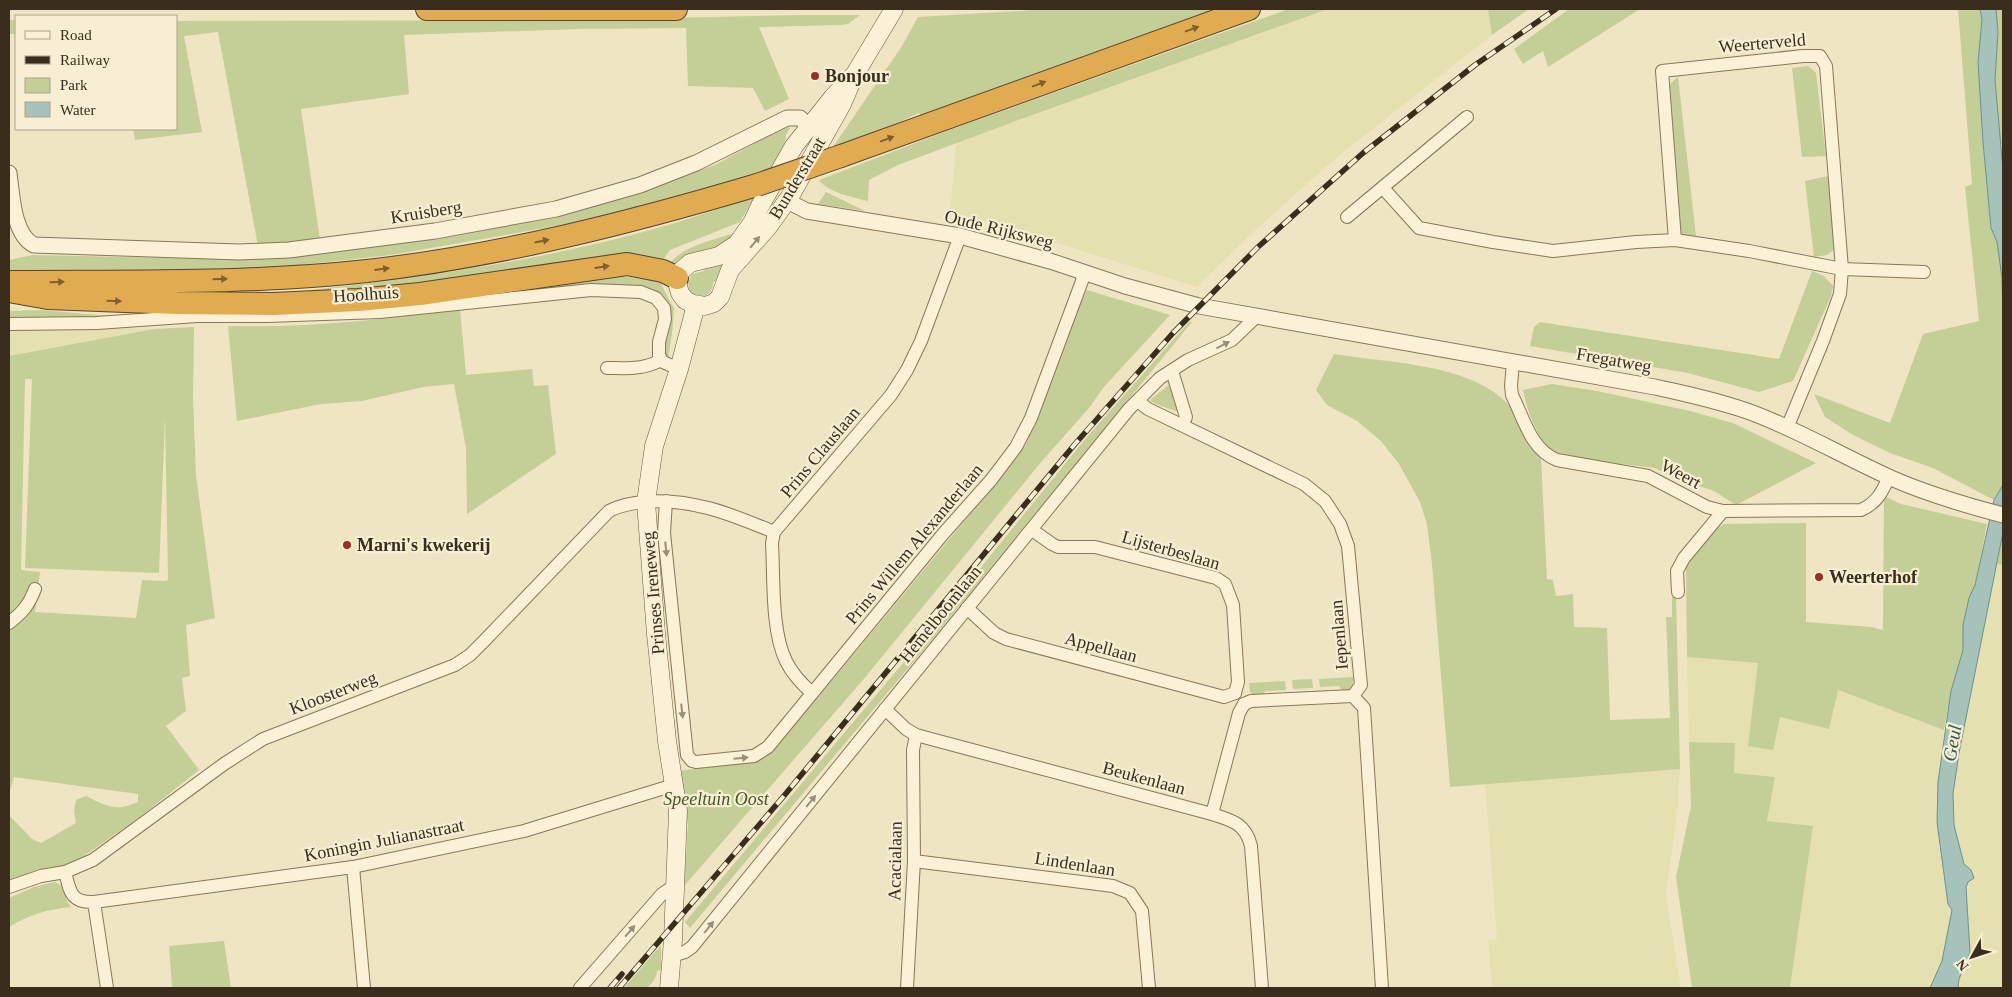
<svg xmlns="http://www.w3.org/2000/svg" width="2012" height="997" font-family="'Times New Roman',serif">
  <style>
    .farmland { fill: #e5e0b0 }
    .green { fill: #c4ce97; fill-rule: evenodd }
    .water { fill: #a5c2bb; stroke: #6c918a }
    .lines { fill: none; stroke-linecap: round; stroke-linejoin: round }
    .minor-casing { stroke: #8a7659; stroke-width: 14 }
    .tertiary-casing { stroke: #8a7659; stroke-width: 17 }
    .secondary-casing { stroke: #6c573c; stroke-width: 19 }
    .motorway-casing { stroke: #58442e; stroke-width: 24 }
    .minor { stroke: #faf1d7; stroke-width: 12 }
    .tertiary { stroke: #faf1d7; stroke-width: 15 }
    .secondary { stroke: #faf1d7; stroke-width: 18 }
    .motorway { stroke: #e1ab51; stroke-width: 22 }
    .rail-casing { stroke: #3a2d1e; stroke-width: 5.5 }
    .rail { stroke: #f7eed3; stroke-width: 4; stroke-dasharray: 11; stroke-linecap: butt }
    .motorway-bridge-casing { stroke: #58442e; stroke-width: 24; stroke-linecap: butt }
    .motorway-bridge { stroke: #e1ab51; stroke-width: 22 }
    .oneway { fill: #7d5f32 }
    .oneway2 { fill: #9a8f7a }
    .poi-dot { fill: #9b2e27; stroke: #f7eed3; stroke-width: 2 }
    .labels { text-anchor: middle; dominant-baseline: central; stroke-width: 4.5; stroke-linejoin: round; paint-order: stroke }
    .street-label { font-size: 18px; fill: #3a2d1e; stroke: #f7eed3 }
    .poi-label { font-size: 18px; font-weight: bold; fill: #3a2d1e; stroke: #f7eed3; text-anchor: start }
    .park-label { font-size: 18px; font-style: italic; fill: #475724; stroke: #f7eed3 }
    .water-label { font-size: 19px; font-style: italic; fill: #2d5a5a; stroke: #f7eed3 }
  </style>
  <rect width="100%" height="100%" fill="#efe5c3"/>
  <g class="farmland">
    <polygon points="1328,9 1488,9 1492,35 1336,158 1251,234 1197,287 993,223 950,214 956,143"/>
    <polygon points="9,328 100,328 154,329 9,356"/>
    <polygon points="1997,564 2003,565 2003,988 1958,988 1959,979 1970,953 1966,886 1971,870 1964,864 1954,825 1953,794 1959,753"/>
    <polygon points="1687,657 1758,662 1749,746 1780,717 1829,729 1837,690 1944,730 1936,804 1944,881 1948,904 1952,910 1942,961 1930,988 1790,988 1813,827 1767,821 1734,773 1735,743 1689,742"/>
    <polygon points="1680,769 1678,805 1666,896 1681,988 1492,988 1488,940 1497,939 1485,783"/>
  </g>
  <g class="green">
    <polygon points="1053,9 1221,9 922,118 919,113 870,135 833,147 902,46 918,17"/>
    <path d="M 1289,9 L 1328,9 L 1016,121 L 898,165 L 869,180 L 868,201 C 852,197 829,193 819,180 L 944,132 Z"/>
    <polygon points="1488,9 1529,9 1492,35"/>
    <polygon points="1569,9 1640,9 1548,67 1543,51 1523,64 1514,49"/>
    <polygon points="1958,9 1980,9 1982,19 1978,62 1983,142 1991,228 1997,242 2002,278 2003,485 1994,500 1933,468 1890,453 1853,435 1825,417 1814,394 1890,423 1923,334 1979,321 1965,187 1972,184"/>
    <polygon points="1996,9 2003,9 2003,144 2000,144 1995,80 1998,32"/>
    <polygon points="799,15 860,15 848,24 840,25 759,27 789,99 765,111 753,88 688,86 686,28 579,29 404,35 409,94 301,109 320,240 258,246 218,32 184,36 202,132 135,140 133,129 176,129 176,21 579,20"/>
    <rect x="9" y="20" width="7" height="14"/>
    <polygon points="1808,66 1816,73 1826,156 1802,157 1792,68"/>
    <polygon points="1678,77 1696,236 1682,234 1680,226 1668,90 1671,83"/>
    <polygon points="785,125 790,128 786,135 785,146 772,169 666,201 568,224 391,255 281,267 9,274 9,260 33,255 223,259 275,258 394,244 452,234 646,188 715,165 765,138 767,134"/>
    <polygon points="1828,176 1836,248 1827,255 1814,257 1805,181"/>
    <polygon points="826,192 865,211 818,204"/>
    <path d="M 755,196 L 740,222 L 670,250 L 658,267 L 460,284 L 290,292 C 418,279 547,260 672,224 C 699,216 727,205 755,196 Z"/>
    <path d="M 734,233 L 730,245 L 667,268 C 679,246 712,241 734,233 Z"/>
    <path d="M 730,257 L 718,280 L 713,282 C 713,290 709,295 701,297 L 690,292 L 688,283 L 692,274 L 704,271 L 706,266 Z"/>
    <polygon points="1812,271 1824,276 1833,286 1831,296 1793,381 1759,392 1688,373 1530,346 1534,327 1540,322 1779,359"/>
    <polygon points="616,276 659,280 674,309 672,334 668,358 664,355 664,299 584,288 516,288"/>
    <polygon points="1087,290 1170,315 1103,388 1089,408 1042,461 863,680 684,886 688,826 679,771 760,760 766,757 820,695 1000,478 1026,444 1078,308"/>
    <path d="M 460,309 L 466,375 L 532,369 L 534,386 L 548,385 L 556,454 L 467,514 L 466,448 L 454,384 L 423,387 L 362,401 L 321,404 L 237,421 L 228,326 C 305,328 383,320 460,309 Z"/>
    <polygon points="40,310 121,317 9,319 9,311"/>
    <polygon points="1189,322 1192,322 915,660 690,928 685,922 914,650 1086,438"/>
    <path d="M 194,327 L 193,398 L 196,475 L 215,618 L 186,625 L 190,676 L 182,678 L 186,711 L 166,726 L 199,770 L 141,816 L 80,859 L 9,885 L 9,815 L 32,839 L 41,843 L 76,823 L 74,811 L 76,800 L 86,796 C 106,806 117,812 138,802 L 138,794 L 14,777 L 9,795 L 9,356 L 154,329 ZM 25,379 L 32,379 L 25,568 L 159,573 L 165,417 L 168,576 L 168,580 L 165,581 L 142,580 L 136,618 L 35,612 L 40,572 L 21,570 Z"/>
    <path d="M 1334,354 C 1387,363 1468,363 1507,403 C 1522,419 1525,443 1541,458 L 1547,579 L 1553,580 L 1556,596 L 1573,594 L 1574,627 L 1607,628 L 1610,720 L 1670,718 L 1666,617 L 1672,617 L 1672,595 L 1676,594 L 1680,769 L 1450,787 L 1432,564 L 1427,524 L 1420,502 L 1399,464 L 1381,441 L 1357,421 L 1327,405 L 1316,390 Z"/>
    <polygon points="1170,384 1179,412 1155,404 1150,400"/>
    <path d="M 1552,384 L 1597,391 L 1690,411 L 1733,423 L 1816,463 L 1736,505 L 1714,491 L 1677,479 L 1655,468 L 1564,457 C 1560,455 1554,453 1550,449 C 1537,438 1526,407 1523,390 Z"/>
    <polygon points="1884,496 1901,504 1987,524 1975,585 1969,598 1963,625 1963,650 1951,691 1944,730 1838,690 1829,729 1780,717 1773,750 1748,746 1758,663 1687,657 1686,565 1709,534 1724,524 1806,523 1806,622 1871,627 1883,630"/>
    <polygon points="2003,532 2003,565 1997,564"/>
    <polygon points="1353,677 1353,686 1351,690 1342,691 1339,686 1320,687 1319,679"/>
    <polygon points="1312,679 1313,688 1293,689 1292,680"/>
    <polygon points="1285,681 1286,690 1265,691 1263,695 1254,696 1250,692 1249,683"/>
    <polygon points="1689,742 1735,743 1734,773 1775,777 1767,821 1813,826 1790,988 1692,988 1676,877 1691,806"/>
    <path d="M 55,882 L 62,886 L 68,903 L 71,907 C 48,909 29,915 9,927 L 9,898 L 34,887 Z"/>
    <polygon points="224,941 231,988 172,988 169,946"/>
    <path d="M 661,945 L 661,970 L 657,971 C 656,979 653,982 647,988 L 624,988 Z"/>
  </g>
  <g class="water">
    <polygon points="1980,9 1996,9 1998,32 1995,80 2003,170 2003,318 2002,278 1997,242 1991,228 1983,142 1978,62 1982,19"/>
    <polygon points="2003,485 2003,532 1959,753 1953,794 1954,825 1964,864 1971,870 1974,878 1968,882 1966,887 1970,953 1959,979 1958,988 1930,988 1942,961 1952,910 1948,904 1937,822 1938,782 1951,691 1963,650 1963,625 1969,598 1975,585 1994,500"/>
  </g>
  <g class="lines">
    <defs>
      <g id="minor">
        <polyline points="1383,188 1419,228 1493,242 1553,251 1636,242 1675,240 1749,251 1842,269 1924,272"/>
        <polyline points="1347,217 1467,117"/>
        <polyline points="1675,240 1662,71 1803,56 1820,56 1826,66 1842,269 1840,294 1823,341 1787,428"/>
        <polyline points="9,324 97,323 197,316 267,316 380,312 591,290 641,292 656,298 664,308 665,319 659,342 659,356 663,362 679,369"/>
        <path d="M 1513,361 L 1511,386 L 1512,395 C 1524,419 1531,450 1557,460 L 1648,476 L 1707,507 L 1723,511 L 1861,510 C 1877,503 1882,492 1889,477"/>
        <path d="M 607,368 C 627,368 643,370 661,360"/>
        <polyline points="1172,371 1186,417 1183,424"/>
        <polyline points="1138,401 1148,409 1304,484 1325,501 1340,524 1348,546 1360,675 1361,685 1353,696 1364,708 1382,988"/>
        <polyline points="666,501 664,533 687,755 692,761 696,762 754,756 768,747 943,534 991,480 1016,447 1031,418 1082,281 1083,273"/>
        <polyline points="1032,530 1052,544 1058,547 1095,547 1216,578 1225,584 1233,605 1238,682 1235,693"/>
        <polyline points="1678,592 1677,571 1684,558 1723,511"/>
        <polyline points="967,608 994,633 1006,639 1224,697 1235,693"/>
        <path d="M 9,623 C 22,613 29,605 35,589"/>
        <path d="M 812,693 C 802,684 792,674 786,661 C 771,631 774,576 772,543 L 774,532 L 891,395 L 907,370 L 921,341 L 960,236"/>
        <polyline points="1244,704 1251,701 1353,696"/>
        <path d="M 885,709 L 906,729 L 916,735 L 1212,814 C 1232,820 1246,824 1251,846 L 1262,988"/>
        <polyline points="1212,814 1239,713 1244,704"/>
        <polyline points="914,861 1113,886 1130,893 1142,911 1149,988"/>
        <polyline points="353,867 364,988"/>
        <path d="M 65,872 C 70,892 71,903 94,902 L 107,988"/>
        <path d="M 9,887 L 41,876 L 65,872 L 93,860 L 224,764 L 263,739 L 455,665 L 470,655 L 485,640 L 609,511 C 620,505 630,504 642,502 C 689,497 731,514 774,532"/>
        <polyline points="94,902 353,867 524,831 674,785"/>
        <polyline points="672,956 685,952 692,947 1129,409 1160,378 1188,360 1232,340 1256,317"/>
        <polyline points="580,988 662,894 674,886"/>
        <polyline points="907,988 914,861 913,750 916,735"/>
      </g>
      <g id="tertiary">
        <path d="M 9,173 C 12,194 13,235 34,245 L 239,252 L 289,250 L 435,231 L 556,209 L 640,185 L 696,163 L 787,118 L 800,118 L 810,127"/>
        <path d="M 789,198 L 795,205 L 807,211 L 960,236 L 1050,261 L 1125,286 L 1199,306 L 1655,387 C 1687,394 1719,401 1750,412 C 1799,430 1844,457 1891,478 C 1927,494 1965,505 2003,515"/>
      </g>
      <g id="secondary">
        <polyline points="855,74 833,97 794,146 760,206 752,223 737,244 719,256 690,263 681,271 677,282 680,293 685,300 693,304 705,306 714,303 720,297 730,270 768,227 789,198 842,104 855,74 894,9"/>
        <polyline points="669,988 673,940 678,811 667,741 656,634 646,502 654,446 679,369 696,305"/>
      </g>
      <g id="motorway">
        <polyline points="427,9 676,9"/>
        <polyline points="841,156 1249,9"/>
        <path d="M 9,282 C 128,281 248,284 367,271 C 499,256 629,223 757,185"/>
        <polyline points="14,292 48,298 177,303 273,304 358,300 420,294 627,264 663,271 677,278"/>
      </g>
    </defs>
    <use href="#minor" class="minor-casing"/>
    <use href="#tertiary" class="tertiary-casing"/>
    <use href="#secondary" class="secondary-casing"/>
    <use href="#motorway" class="motorway-casing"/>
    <use href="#minor" class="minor"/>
    <use href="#tertiary" class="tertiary"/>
    <use href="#secondary" class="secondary"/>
    <use href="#motorway" class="motorway"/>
    <defs>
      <g id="rail">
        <polyline points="610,988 622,974"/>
        <polyline points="619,988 783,797 1075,444 1173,333 1258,247 1363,153 1475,65 1556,9"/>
      </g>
    </defs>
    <use href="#rail" class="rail-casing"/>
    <use href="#rail" class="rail"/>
    <defs>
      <polyline id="motorway-bridge" points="757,185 841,156"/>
    </defs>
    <use href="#motorway-bridge" class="motorway-bridge-casing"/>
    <use href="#motorway-bridge" class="motorway-bridge"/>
  </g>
  <defs><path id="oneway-solid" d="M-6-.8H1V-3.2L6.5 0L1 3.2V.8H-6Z" transform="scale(1.25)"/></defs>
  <g class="oneway">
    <use href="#oneway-solid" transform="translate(1192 29) rotate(-20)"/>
    <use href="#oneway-solid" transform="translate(1039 84) rotate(-20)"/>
    <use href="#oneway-solid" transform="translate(887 139) rotate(-20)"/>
    <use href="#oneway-solid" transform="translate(542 241) rotate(-11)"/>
    <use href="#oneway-solid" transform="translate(602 267) rotate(-8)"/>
    <use href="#oneway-solid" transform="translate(382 269) rotate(-7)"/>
    <use href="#oneway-solid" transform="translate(220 279) rotate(-2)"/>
    <use href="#oneway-solid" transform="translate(57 282) rotate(-1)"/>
    <use href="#oneway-solid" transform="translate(114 301) rotate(2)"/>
  </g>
  <g class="oneway2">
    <use href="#oneway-solid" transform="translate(755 242) rotate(-50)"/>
    <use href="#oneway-solid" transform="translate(1223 345) rotate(-27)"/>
    <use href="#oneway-solid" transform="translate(666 549) rotate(84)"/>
    <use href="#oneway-solid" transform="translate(682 711) rotate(84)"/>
    <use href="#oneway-solid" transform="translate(741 758) rotate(-5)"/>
    <use href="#oneway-solid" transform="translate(811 801) rotate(-51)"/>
    <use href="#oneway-solid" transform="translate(709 927) rotate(-51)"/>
    <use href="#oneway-solid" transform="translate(630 931) rotate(-49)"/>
  </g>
  <g class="poi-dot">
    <circle cx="815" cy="76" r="5"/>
    <circle cx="347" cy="545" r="5"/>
    <circle cx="1819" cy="577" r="5"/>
  </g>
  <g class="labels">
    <g class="street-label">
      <text transform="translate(1762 43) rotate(-5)">Weerterveld</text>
      <text transform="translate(797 178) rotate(-59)">Bunderstraat</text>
      <text transform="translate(426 212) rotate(-9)">Kruisberg</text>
      <text transform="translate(999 229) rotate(14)">Oude Rijksweg</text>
      <text transform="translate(366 294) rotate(-4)">Hoolhuis</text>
      <text transform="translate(1614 360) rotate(10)">Fregatweg</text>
      <text transform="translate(820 452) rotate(-50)">Prins Clauslaan</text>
      <text transform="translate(1681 474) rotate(28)">Weert</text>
      <text transform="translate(914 544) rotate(-50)">Prins Willem Alexanderlaan</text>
      <text transform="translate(1171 550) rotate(16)">Lijsterbeslaan</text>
      <text transform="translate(653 593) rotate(-95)">Prinses Ireneweg</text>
      <text transform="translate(940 614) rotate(-51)">Hemelboomlaan</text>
      <text transform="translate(1339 635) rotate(-95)">Iepenlaan</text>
      <text transform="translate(1101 647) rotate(15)">Appellaan</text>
      <text transform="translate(333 693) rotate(-21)">Kloosterweg</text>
      <text transform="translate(1144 778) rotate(15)">Beukenlaan</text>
      <text transform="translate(384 840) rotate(-11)">Koningin Julianastraat</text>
      <text transform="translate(895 861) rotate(-89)">Acacialaan</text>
      <text transform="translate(1075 864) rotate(9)">Lindenlaan</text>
    </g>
    <g class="poi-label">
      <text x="825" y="76">Bonjour</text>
      <text x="357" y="545">Marni's kwekerij</text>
      <text x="1829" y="577">Weerterhof</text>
    </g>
    <g class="park-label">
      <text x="716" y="799">Speeltuin Oost</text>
    </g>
    <g class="water-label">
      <text transform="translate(1952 743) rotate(-80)">Geul</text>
    </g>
  </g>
  <rect width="2012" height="997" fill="none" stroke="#3a2d1e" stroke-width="20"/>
  <rect x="15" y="15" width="162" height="115" fill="#f7eed3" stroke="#aba18b"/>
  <rect x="25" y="31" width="25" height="8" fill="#faf1d7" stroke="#aba18b"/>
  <text x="60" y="40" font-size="15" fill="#3a2d1e">Road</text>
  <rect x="25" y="56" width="25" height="8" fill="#3a2d1e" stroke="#aba18b"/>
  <text x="60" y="65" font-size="15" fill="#3a2d1e">Railway</text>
  <rect x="25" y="78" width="25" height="15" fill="#c4ce97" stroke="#aba18b"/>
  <text x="60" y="90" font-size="15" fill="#3a2d1e">Park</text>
  <rect x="25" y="102" width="25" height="15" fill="#a5c2bb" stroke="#aba18b"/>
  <text x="60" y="115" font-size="15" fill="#3a2d1e">Water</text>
  <g transform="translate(1972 957) rotate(230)" stroke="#f7eed3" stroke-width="4" paint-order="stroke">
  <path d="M0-4L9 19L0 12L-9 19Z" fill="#3a2d1e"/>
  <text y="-8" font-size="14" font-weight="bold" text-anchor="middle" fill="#3a2d1e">N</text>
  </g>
</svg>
